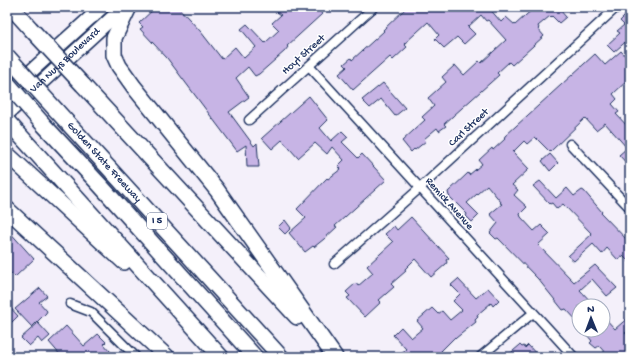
<svg xmlns="http://www.w3.org/2000/svg" width="637" height="364" font-family="'Gochi Hand',sans-serif">
  <style>
    .building { fill: #c7b4e5; stroke: #1b2f5e }
    .lines { fill: none; stroke-linecap: round; stroke-linejoin: round }
    .street-casing { stroke: #1b2f5e; stroke-width: 11 }
    .primary-casing { stroke: #1b2f5e; stroke-width: 16 }
    .highway-casing { stroke: #1b2f5e; stroke-width: 18 }
    .street { stroke: #fff; stroke-width: 8 }
    .primary { stroke: #fff; stroke-width: 13 }
    .highway { stroke: #fff; stroke-width: 15 }
    .highway-bridge-casing { stroke: #1b2f5e; stroke-width: 18; stroke-linecap: butt }
    .highway-bridge { stroke: #fff; stroke-width: 15 }
    .labels { text-anchor: middle; dominant-baseline: central; stroke-width: 3; stroke-linejoin: round; paint-order: stroke }
    .shield { fill: #fff; stroke: #5f6d8e; stroke-width: 1 }
    .shield-label { font-size: 10px; font-weight: bold; fill: #1b2f5e }
    .street-label { font-size: 11px; fill: #1b2f5e; stroke: #fff }
  </style>
  <rect width="100%" height="100%" fill="#f4f0fa"/>
  <filter id="ink" filterUnits="userSpaceOnUse"><feTurbulence type="fractalNoise" baseFrequency=".025" numOctaves="2"/><feDisplacementMap in="SourceGraphic" scale="8" xChannelSelector="R" yChannelSelector="G"/><feConvolveMatrix kernelMatrix="1 2 1 2 8 2 1 2 1" color-interpolation-filters="sRGB"/></filter>
  <g filter="url(#ink)">
    <g class="building">
      <polygon points="156,7 178,7 201,32 222,59 235,47 244,58 256,47 241,29 247,24 265,43 279,30 272,23 281,15 277,12 282,7 285,7 288,11 292,7 326,7 321,12 322,14 287,46 288,47 285,51 259,74 255,76 248,67 236,78 249,97 229,112 254,146 257,143 259,167 247,167 246,145 237,151 167,58 140,29 143,27 139,23"/>
      <polygon points="407,7 491,7 489,8 501,22 506,17 515,25 535,7 563,7 560,10 566,17 559,23 552,16 551,17 550,16 538,26 539,28 538,29 544,36 512,65 509,62 497,73 499,75 444,124 446,126 439,131 437,128 424,139 426,141 415,150 414,149 411,152 402,141 425,120 422,117 434,106 428,98 446,82 442,77 455,65 464,75 479,61 481,63 506,40 488,20 486,21 481,15 468,27 475,34 464,44 457,37 444,48 435,39 439,35 428,22 404,44 407,47 393,60 390,57 353,90 339,74 347,67 344,64 351,58 352,60 384,31 383,30"/>
      <polygon points="630,11 630,38 614,52 607,45 620,33 617,31 624,25 620,21"/>
      <polygon points="621,51 630,61 630,78 613,94 617,99 612,104 619,112 616,114 630,129 630,167 619,155 627,148 605,123 596,130 585,118 550,152 535,137 527,144 524,141 513,152 529,169 512,185 518,190 514,195 527,207 520,214 521,217 534,231 541,225 550,234 538,245 574,282 595,265 617,288 607,296 592,279 580,290 595,306 579,306 579,323 566,309 563,310 538,279 498,238 496,239 490,233 498,223 490,214 502,204 500,203 501,202 487,185 467,203 479,215 472,222 466,216 467,214 449,196 448,192 468,173 469,175 482,164 479,160 492,148 493,150 505,139 504,138 505,136 595,54 605,65"/>
      <polygon points="383,83 405,108 395,116 381,99 370,108 362,100"/>
      <polygon points="309,96 328,120 320,128 331,141 342,131 348,137 342,142 358,158 362,154 386,180 335,226 337,227 324,239 314,247 313,246 305,252 289,233 306,218 297,209 327,178 328,179 341,169 338,166 344,160 332,147 327,154 315,143 298,158 282,140 272,149 262,138"/>
      <polygon points="550,154 558,163 550,171 542,161"/>
      <polygon points="540,181 556,198 567,188 574,196 582,190 584,191 602,212 601,213 630,243 630,263 623,256 618,260 607,248 602,254 593,244 574,261 568,256 592,234 563,204 557,209 552,203 550,204 533,186"/>
      <polygon points="411,217 449,258 446,260 447,262 446,264 431,277 415,259 405,269 406,271 391,284 394,287 379,300 381,302 365,317 347,298 350,296 346,292 356,283 358,286 373,273 367,266 393,242 385,234 394,226 397,230"/>
      <polygon points="285,220 291,228 285,234 278,227"/>
      <polygon points="7,229 34,259 15,277 7,269"/>
      <polygon points="458,279 476,298 488,288 499,300 493,306 491,303 477,315 478,317 475,320 476,322 456,338 455,337 441,351 442,352 437,357 397,357 406,349 393,335 401,327 411,338 423,328 417,321 432,308 438,314 442,311 450,320 462,310 453,301 460,294 451,285"/>
      <polygon points="40,288 47,296 39,302 47,311 46,313 32,327 15,309"/>
      <polygon points="7,304 18,316 7,327"/>
      <polygon points="603,316 615,329 630,316 630,328 625,333 630,338 630,357 609,357 599,346 596,348 590,343 592,341 583,330 603,330"/>
      <polygon points="38,323 50,336 42,343 38,338 29,346 21,338"/>
      <polygon points="66,326 84,346 98,334 106,342 104,344 115,357 62,357 49,342"/>
      <polygon points="520,345 522,347 524,346 525,348 528,345 539,357 506,357"/>
    </g>
    <g class="lines">
      <defs>
        <g id="street">
          <polyline points="309,66 574,357"/>
          <polyline points="249,120 374,7"/>
          <polyline points="570,144 630,208"/>
          <polyline points="334,264 420,188 617,7"/>
          <polyline points="70,304 91,312 136,357"/>
          <polyline points="480,357 533,313"/>
        </g>
        <g id="primary">
          <polyline points="7,93 101,8"/>
          <path id="s1" d="M 7,114 L 124,7"/>
        </g>
        <g id="highway">
          <polyline points="11,7 30,28"/>
          <polyline points="129,7 114,38 114,55 119,66 134,87 217,190 335,357"/>
          <polyline points="93,15 98,7"/>
          <polyline points="83,85 297,317"/>
          <path id="s2" d="M 56,110 L 281,357"/>
          <polyline points="7,121 221,357"/>
          <polyline points="42,123 99,184 255,357"/>
          <polyline points="7,154 124,262"/>
          <polyline points="7,209 167,357"/>
        </g>
      </defs>
      <use href="#street" class="street-casing"/>
      <use href="#primary" class="primary-casing"/>
      <use href="#highway" class="highway-casing"/>
      <use href="#street" class="street"/>
      <use href="#primary" class="primary"/>
      <use href="#highway" class="highway"/>
      <defs>
        <g id="highway-bridge">
          <polyline points="30,28 83,85"/>
          <polyline points="7,56 56,110"/>
          <polyline points="7,83 42,123"/>
        </g>
      </defs>
      <use href="#highway-bridge" class="highway-bridge-casing"/>
      <use href="#highway-bridge" class="highway-bridge"/>
    </g>
  </g>
  <g class="labels">
    <rect class="shield" x="147" y="213" width="20" height="16" rx="3"/>
    <g class="shield-label">
      <text x="157" y="221">I 5</text>
    </g>
    <g class="street-label">
      <text transform="translate(304 55) rotate(-42)">Hoyt Street</text>
      <text stroke="none"><textPath href="#s1" startOffset="79">Van Nuys Boulevard</textPath></text>
      <text transform="translate(469 128) rotate(-43)">Carl Street</text>
      <text stroke="none"><textPath href="#s2" startOffset="71">Golden State Freeway</textPath></text>
      <text transform="translate(449 204) rotate(48)">Remick Avenue</text>
    </g>
  </g>
  <rect width="637" height="364" fill="none" stroke="#fff" stroke-width="24"/>
  <rect x="12" y="12" width="613" height="340" fill="none" stroke="#1b2f5e" stroke-width="1.5" filter="url(#ink)"/>
  <g transform="translate(591 318) rotate(359)"><circle r="19" fill="#ffffff" stroke="#a4acbf"/>
  <path d="M0-3L7 15L0 10L-7 15Z" fill="#1b2f5e"/>
  <text y="-6" font-size="11" font-weight="bold" text-anchor="middle" fill="#1b2f5e">N</text>
  </g>
</svg>
